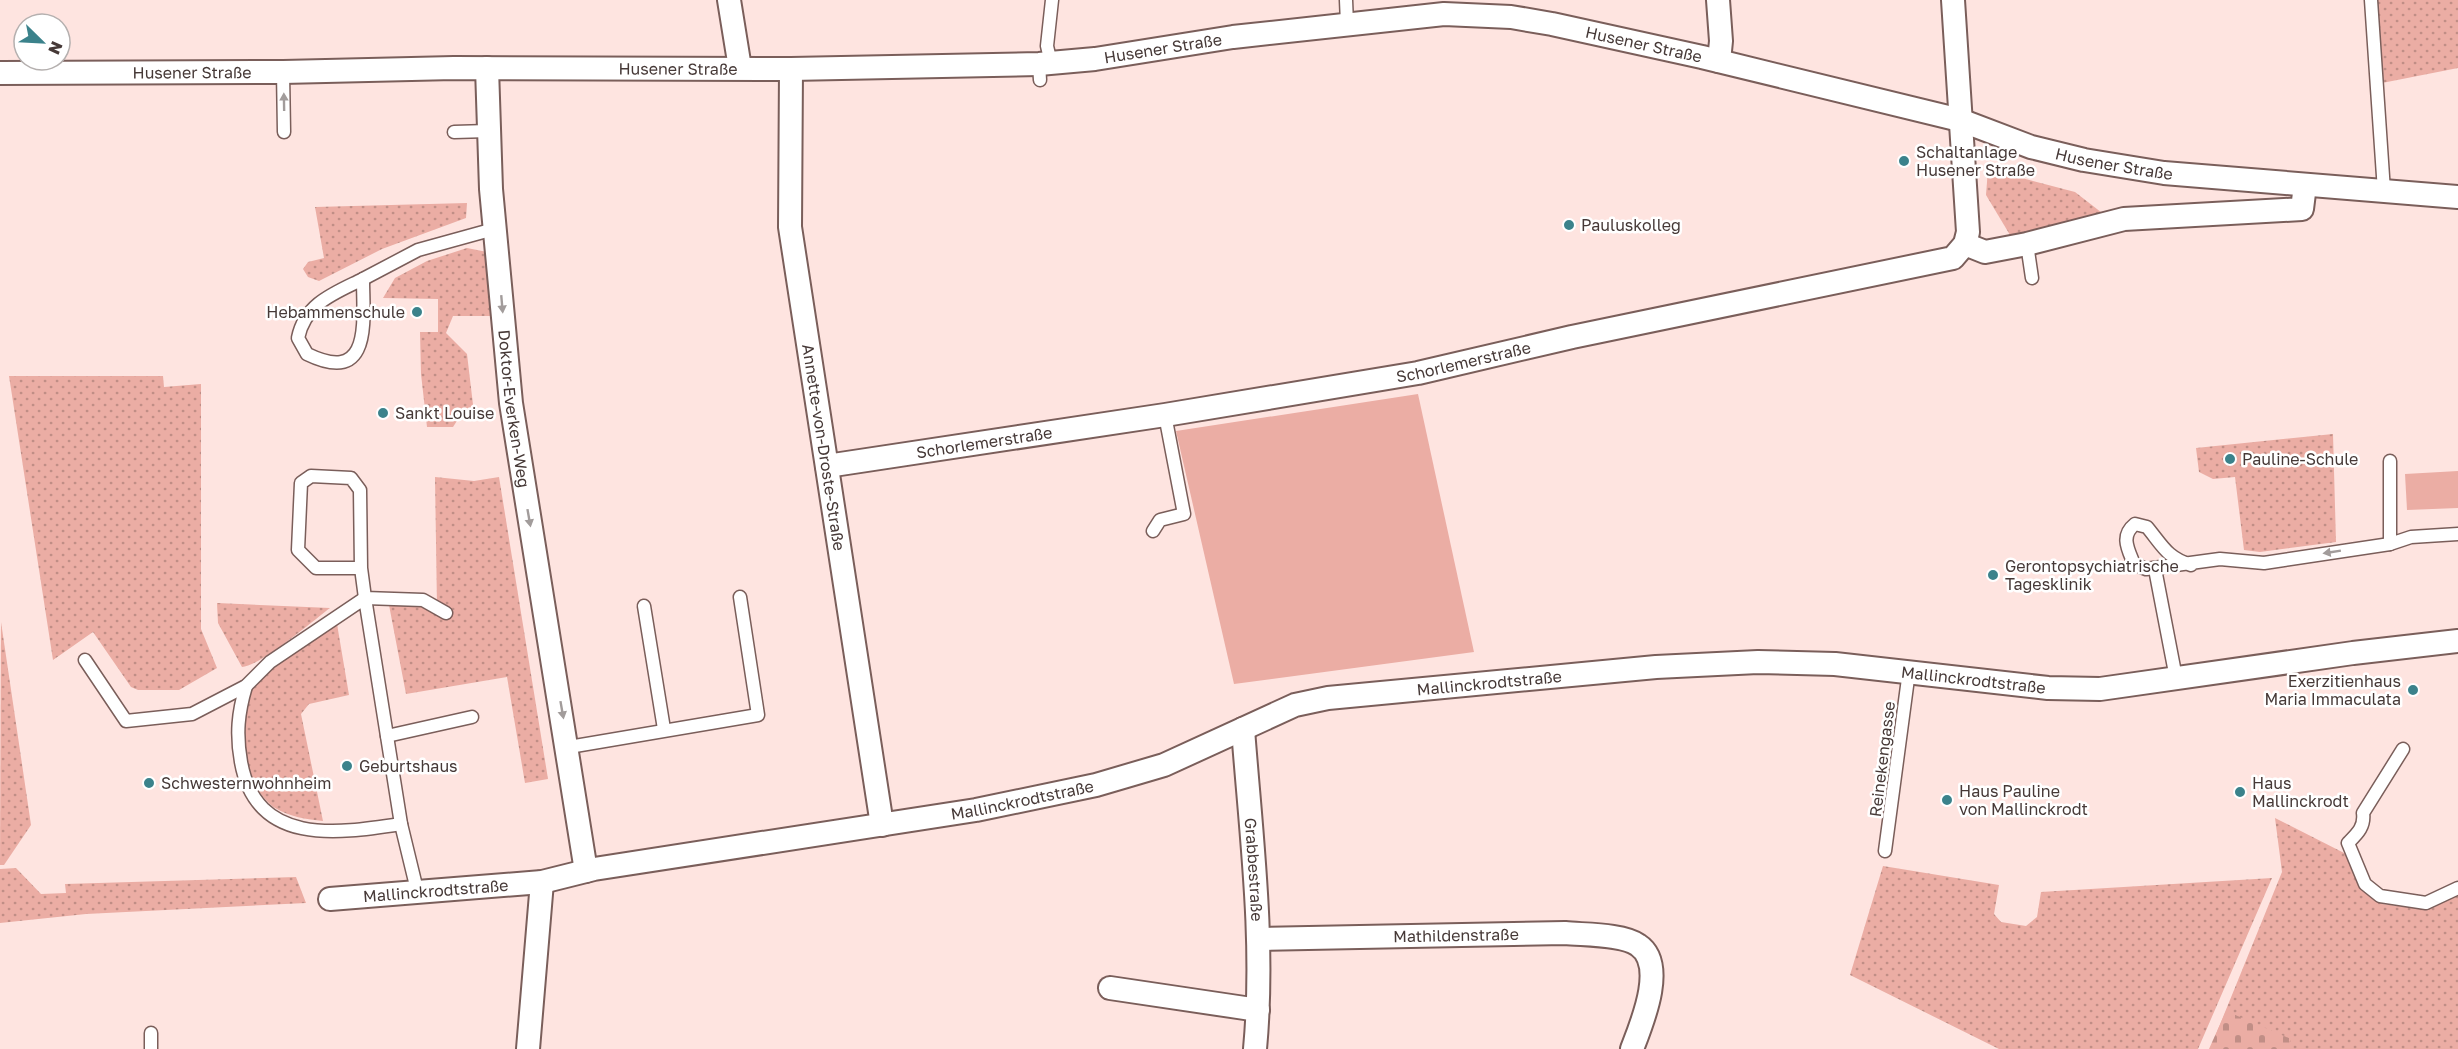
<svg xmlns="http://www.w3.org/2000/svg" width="2458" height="1049" font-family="'Golos Text',sans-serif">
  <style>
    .grass { fill: url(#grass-dots) }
    .cemetery { fill: url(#cemetery-stones) }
    .garden { fill: #ebada4 }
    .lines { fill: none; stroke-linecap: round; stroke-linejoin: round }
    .lane-casing { stroke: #7a5e5a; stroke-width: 15 }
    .street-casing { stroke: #7a5e5a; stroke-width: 26 }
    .lane { stroke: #fff; stroke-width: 12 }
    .street { stroke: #fff; stroke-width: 22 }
    .oneway { fill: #a29c9b }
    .poi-dot { fill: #3b828b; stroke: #fff; stroke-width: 2 }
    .labels { text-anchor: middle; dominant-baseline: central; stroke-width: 5; stroke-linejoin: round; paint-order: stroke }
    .street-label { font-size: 16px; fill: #463937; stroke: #fff }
    .poi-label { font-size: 16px; fill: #463937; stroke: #fff; text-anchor: start }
  </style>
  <defs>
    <pattern id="grass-dots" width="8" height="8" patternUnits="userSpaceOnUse" patternTransform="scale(1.5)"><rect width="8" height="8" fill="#ebada4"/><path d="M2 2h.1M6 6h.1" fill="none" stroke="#c08e86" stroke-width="1.8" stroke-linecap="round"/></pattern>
    <pattern id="cemetery-stones" width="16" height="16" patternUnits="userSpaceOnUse" patternTransform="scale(1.5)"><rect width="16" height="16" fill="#ebada4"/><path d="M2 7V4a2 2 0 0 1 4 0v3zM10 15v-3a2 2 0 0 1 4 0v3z" fill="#c08e86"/></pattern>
  </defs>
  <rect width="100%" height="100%" fill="#fee4e0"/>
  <g class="grass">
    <polygon points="2376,0 2458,0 2458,68 2382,83"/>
    <polygon points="1988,169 2075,192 2106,216 2010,235 1986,195"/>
    <polygon points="467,203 466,218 382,249 319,281 308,277 303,269 308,262 324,258 315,207"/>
    <polygon points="467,248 487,252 494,316 453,316 446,333 467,354 474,413 462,413 453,427 427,427 421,374 420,332 438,332 438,299 383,298 395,278 427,261"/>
    <polygon points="9,376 163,376 164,387 201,384 201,629 217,668 179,690 138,690 131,687 93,632 53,660"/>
    <polygon points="2333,434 2336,542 2260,552 2244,550 2235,477 2213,479 2199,472 2196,448"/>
    <polygon points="435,477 474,481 499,477 548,779 525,783 507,677 406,694 389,605 437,607"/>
    <path d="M 217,603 L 330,608 C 314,620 259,667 242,667 L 218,623 Z"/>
    <polygon points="1,622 31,825 4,865 0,865"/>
    <path d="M 337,624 L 349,695 L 309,704 L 301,714 L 323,821 C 306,819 290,817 275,808 C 267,803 253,785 249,776 C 239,757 240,704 254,687 C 276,661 309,643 337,624 Z"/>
    <polygon points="2275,818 2350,856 2363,886 2382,904 2423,909 2458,892 2458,1049 2210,1049 2282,872"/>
    <polygon points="1883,866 1999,885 1994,914 2001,922 2026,926 2037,917 2041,892 2272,878 2198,1049 1999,1049 1850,975"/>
    <polygon points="16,868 41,894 66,893 65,884 296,877 306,903 86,914 0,923 0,869"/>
  </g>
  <polygon class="cemetery" points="2226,1011 2291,1039 2286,1049 2209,1049"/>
  <g class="garden">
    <polygon points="1418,394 1474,652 1234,684 1176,431"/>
    <polygon points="2458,471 2458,508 2407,510 2405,474"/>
  </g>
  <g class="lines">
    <defs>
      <g id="lane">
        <polyline points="1346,0 1347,24"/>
        <polyline points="2371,0 2384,191"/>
        <polyline points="1051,63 1047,46 1052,0"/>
        <polyline points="1039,64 1040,80"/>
        <polyline points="283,72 284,132"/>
        <polyline points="454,132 488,131"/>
        <polyline points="2027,244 2032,278"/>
        <path d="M 363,279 C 363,320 373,386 307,354 L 298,338 C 305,303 335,293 363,279 Z"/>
        <polyline points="363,279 418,250 494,229"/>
        <polyline points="2390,461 2390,544"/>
        <polyline points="1153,531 1160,520 1184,514 1165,415"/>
        <path d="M 2191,565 C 2167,558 2162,545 2147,527 L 2135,524 C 2120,536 2128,549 2134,564 L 2146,569 L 2220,559 L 2264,563 L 2390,544 L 2411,537 L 2458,534"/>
        <polyline points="361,568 316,568 298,550 301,483 311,476 351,478 360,490 361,568 365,598 423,600 446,613"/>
        <polyline points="2155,569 2176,678"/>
        <polyline points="644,606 664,729"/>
        <polyline points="85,660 126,721 192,714 246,686 270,662 365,598 401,824 417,890"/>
        <path d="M 246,686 C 238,713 236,734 241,762 C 256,846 336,834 401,824"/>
        <polyline points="387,736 472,717"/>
        <polyline points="569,747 758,715 740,597"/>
        <path d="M 2403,749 L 2363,813 C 2365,827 2357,834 2348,843 L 2365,884 L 2380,896 L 2426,903 L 2458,888"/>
        <polyline points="1885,851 1909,671"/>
        <polyline points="151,1033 151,1049"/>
      </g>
      <g id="street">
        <polyline points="729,0 740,68"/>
        <polyline points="1718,0 1721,41 1719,61"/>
        <path id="s1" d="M 487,68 L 491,189 L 511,403 L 586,871"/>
        <path id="s2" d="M 791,69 L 790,227 L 882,825"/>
        <path id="s3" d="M 0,73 L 283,72 L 454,68 L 791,69 L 1039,64 L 1095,59 L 1233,37 L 1444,14 L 1511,17 L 1552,24 L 1702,57 L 1960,120 L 2031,147 L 2084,160 L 2164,173 L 2458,197"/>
        <polyline points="1965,244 1985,252 2027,244 2124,219 2302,209 2305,185"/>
        <path id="s4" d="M 827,466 L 1165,415 L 1418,373 L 1572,337 L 1953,258 L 1965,244 L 1968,232 L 1953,0"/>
        <path id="s5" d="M 1243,729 C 1251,835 1265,942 1255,1049"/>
        <path id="s6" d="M 330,899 L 542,882 L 594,869 L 976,810 L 1096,785 L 1164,765 L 1295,705 L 1328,698 L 1656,667 L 1758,662 L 1835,664 L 2048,688 L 2100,689 L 2353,653 L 2458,641"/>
        <path id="s7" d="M 1260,939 L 1565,933 C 1584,935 1623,934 1638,945 C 1667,964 1642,1023 1632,1049"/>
        <polyline points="1110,988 1258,1010"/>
        <polyline points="528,1049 542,882"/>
      </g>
    </defs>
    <use href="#lane" class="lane-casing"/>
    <use href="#street" class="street-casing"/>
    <use href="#lane" class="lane"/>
    <use href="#street" class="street"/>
  </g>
  <defs><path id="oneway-solid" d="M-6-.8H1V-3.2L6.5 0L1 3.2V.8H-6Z" transform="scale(1.5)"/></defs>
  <g class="oneway">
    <use href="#oneway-solid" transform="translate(284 102) rotate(-91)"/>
    <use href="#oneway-solid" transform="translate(502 304) rotate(85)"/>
    <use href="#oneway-solid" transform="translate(529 518) rotate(80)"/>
    <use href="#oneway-solid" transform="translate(2332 552) rotate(171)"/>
    <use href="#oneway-solid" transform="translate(562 710) rotate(80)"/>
  </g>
  <g class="poi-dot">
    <circle cx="1904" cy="161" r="6"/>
    <circle cx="1569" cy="225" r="6"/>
    <circle cx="417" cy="312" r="6"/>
    <circle cx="383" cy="413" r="6"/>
    <circle cx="2230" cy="459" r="6"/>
    <circle cx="1993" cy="575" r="6"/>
    <circle cx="2413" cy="690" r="6"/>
    <circle cx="347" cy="766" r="6"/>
    <circle cx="149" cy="783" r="6"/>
    <circle cx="2240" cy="792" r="6"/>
    <circle cx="1947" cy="800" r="6"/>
  </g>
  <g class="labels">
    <g class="street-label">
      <text stroke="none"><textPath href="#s3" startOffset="1650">Husener Straße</textPath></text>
      <text stroke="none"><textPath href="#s3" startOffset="1164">Husener Straße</textPath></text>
      <text stroke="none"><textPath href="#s3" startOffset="678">Husener Straße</textPath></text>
      <text stroke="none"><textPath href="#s3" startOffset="192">Husener Straße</textPath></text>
      <text stroke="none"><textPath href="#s3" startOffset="2136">Husener Straße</textPath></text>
      <text stroke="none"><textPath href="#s4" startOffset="645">Schorlemerstraße</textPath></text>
      <text stroke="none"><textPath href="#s1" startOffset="342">Doktor-Everken-Weg</textPath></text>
      <text stroke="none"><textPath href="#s4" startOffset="159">Schorlemerstraße</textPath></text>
      <text stroke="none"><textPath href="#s2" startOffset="381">Annette-von-Droste-Straße</textPath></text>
      <text stroke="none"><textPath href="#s6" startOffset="1672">Mallinckrodtstraße</textPath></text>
      <text stroke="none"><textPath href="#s6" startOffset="1186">Mallinckrodtstraße</textPath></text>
      <text transform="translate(1882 759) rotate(-83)">Reinekengasse</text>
      <text stroke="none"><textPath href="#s6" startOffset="700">Mallinckrodtstraße</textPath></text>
      <text stroke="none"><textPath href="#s5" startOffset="141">Grabbestraße</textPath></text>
      <text stroke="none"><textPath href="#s6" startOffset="106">Mallinckrodtstraße</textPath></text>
      <text stroke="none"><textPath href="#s7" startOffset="196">Mathildenstraße</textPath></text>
    </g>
    <g class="poi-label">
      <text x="1916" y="152">Schaltanlage<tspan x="1916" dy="18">Husener Straße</tspan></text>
      <text x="1581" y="225">Pauluskolleg</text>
      <text x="405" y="312" text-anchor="end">Hebammenschule</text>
      <text x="395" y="413">Sankt Louise</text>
      <text x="2242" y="459">Pauline-Schule</text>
      <text x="2005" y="566">Gerontopsychiatrische<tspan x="2005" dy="18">Tagesklinik</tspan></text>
      <text x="2401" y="681" text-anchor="end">Exerzitienhaus<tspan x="2401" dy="18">Maria Immaculata</tspan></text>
      <text x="359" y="766">Geburtshaus</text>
      <text x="161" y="783">Schwesternwohnheim</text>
      <text x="2252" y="783">Haus<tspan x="2252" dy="18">Mallinckrodt</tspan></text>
      <text x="1959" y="791">Haus Pauline<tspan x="1959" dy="18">von Mallinckrodt</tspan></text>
    </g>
  </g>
  <g transform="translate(42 42) rotate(114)"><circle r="28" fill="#ffffff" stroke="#b5b0af" stroke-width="1.5"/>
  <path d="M0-4.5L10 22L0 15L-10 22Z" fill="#3b828b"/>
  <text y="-9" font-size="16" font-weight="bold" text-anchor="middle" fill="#463937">N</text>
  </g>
</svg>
